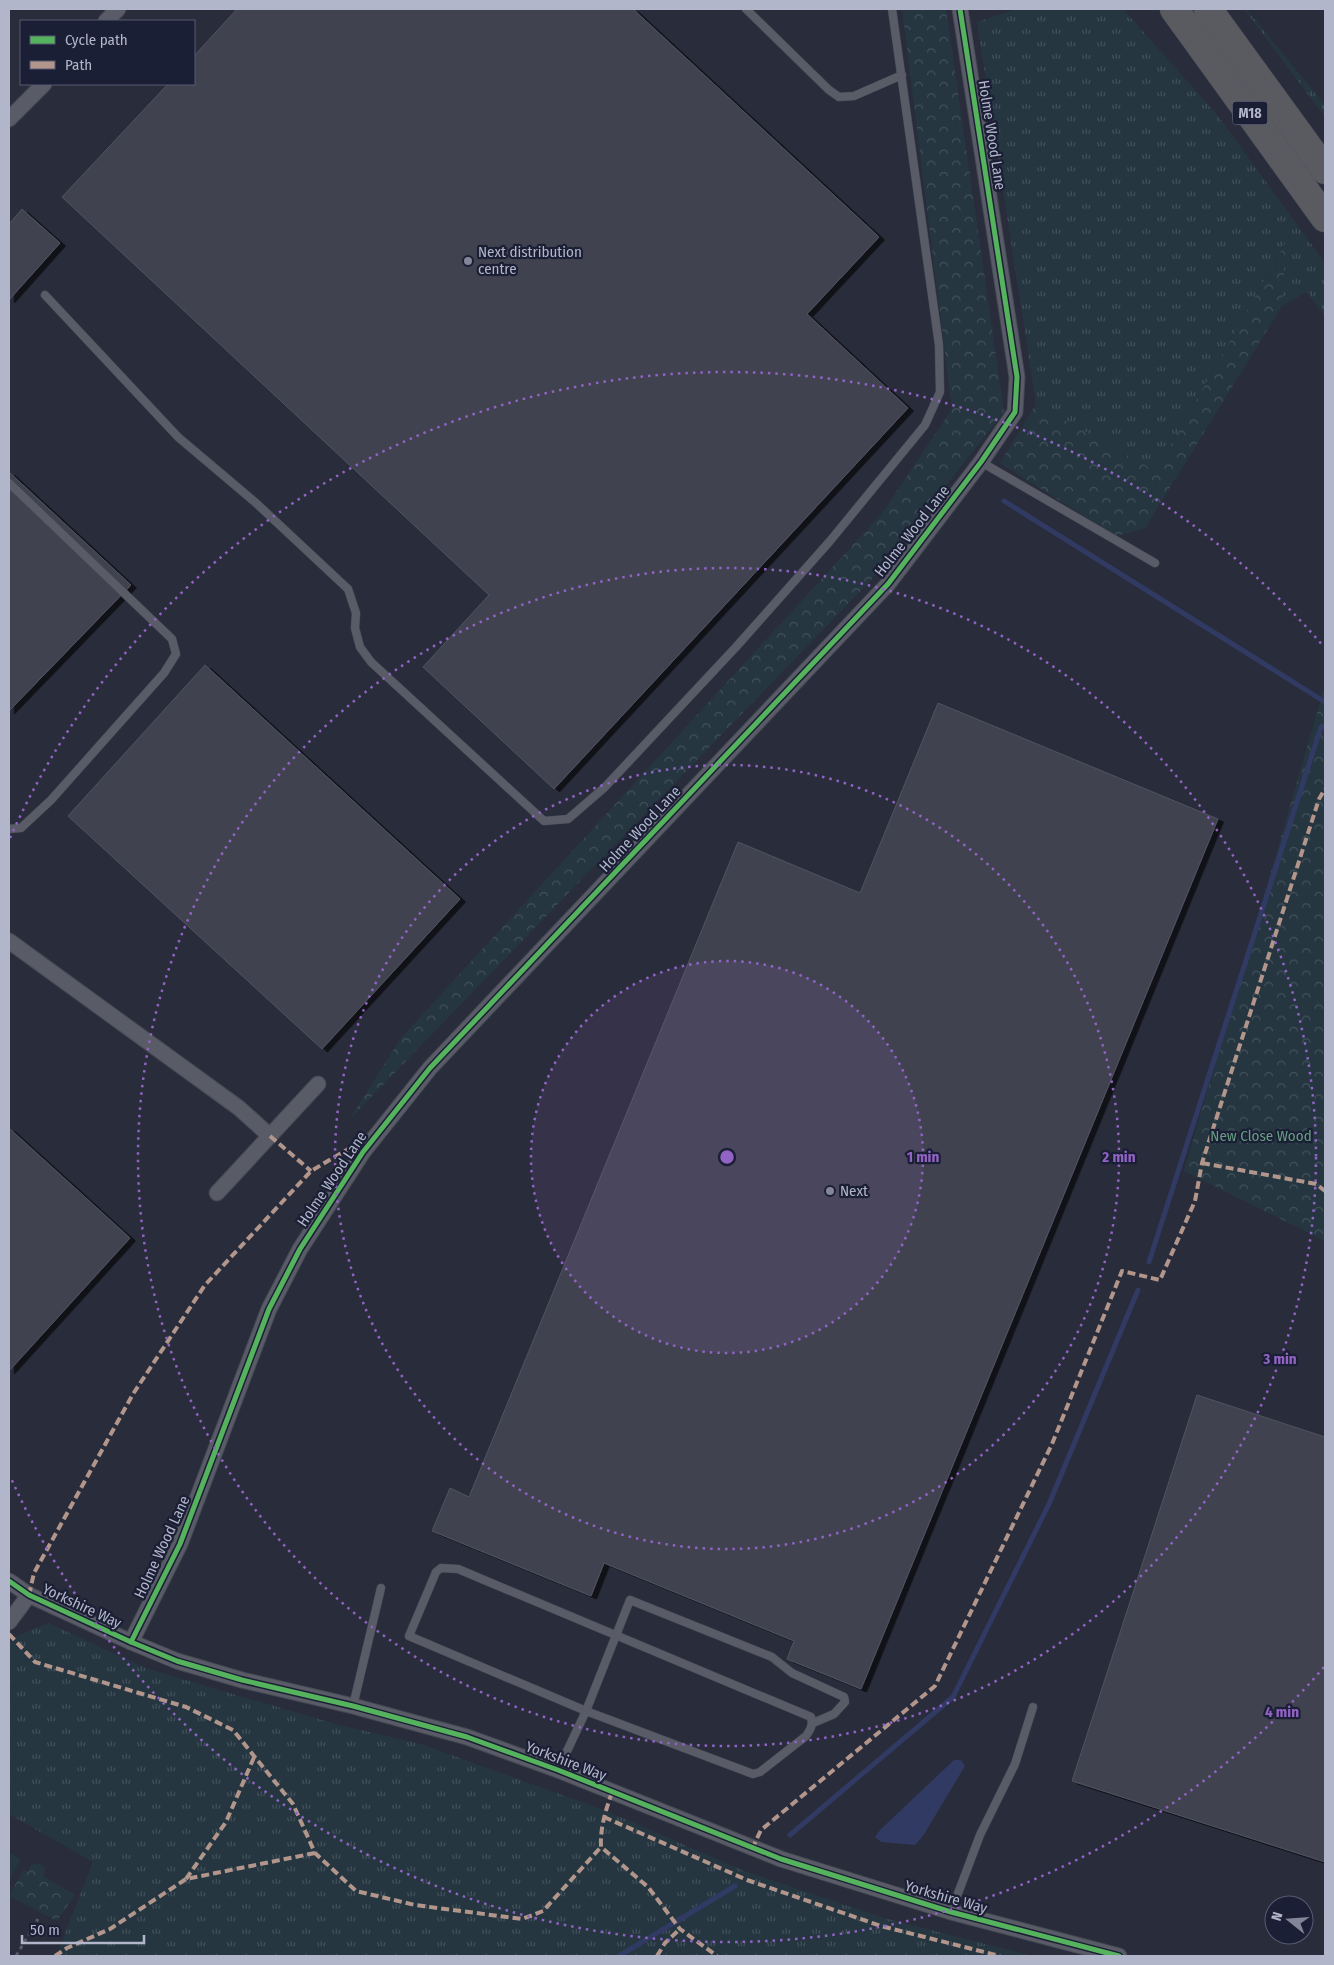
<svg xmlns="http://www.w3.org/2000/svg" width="1334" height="1965" font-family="'Fira Sans Condensed',sans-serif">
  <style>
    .grass { fill: url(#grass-tufts) }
    .forest { fill: url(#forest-crowns) }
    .garden { fill: #253641 }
    .water { fill: #313a63 }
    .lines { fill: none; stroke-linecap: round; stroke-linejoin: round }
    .stream { stroke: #313a63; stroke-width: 5 }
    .building { fill: #414350; stroke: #515361; filter: url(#shadow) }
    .service-casing { stroke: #454853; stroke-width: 9 }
    .minor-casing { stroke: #454853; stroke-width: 17 }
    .motorway-casing { stroke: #464855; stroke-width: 29 }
    .path { stroke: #575a64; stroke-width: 3; stroke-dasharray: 4 4; stroke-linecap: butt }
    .service { stroke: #595b67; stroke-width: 8 }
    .minor { stroke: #595b67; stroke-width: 15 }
    .motorway { stroke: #5a5b61; stroke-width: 28 }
    .quiet { stroke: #b2968c; stroke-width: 4; stroke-dasharray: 8 4; stroke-linecap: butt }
    .cycleway-casing { stroke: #1b1f35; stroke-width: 8 }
    .cycleway { stroke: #56b35d; stroke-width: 5 }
    .ring { fill: none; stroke: #9163c4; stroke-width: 2.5; stroke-dasharray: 2.5 5 }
    .poi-dot { fill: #828698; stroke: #1b1f35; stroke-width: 2 }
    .labels { text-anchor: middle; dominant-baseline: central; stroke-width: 4.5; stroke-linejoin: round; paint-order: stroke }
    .shield { fill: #1b1f35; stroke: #85899e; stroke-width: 1 }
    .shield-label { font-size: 14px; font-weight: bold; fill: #b2b6cb }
    .street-label { font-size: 15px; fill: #b2b6cb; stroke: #1b1f35 }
    .poi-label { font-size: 15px; fill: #b2b6cb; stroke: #1b1f35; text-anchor: start }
    .park-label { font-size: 15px; fill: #679e82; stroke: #1b1f35 }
    .centre { fill: #9163c4; stroke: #1b1f35; stroke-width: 2.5 }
    .ring-label { font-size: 15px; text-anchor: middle; font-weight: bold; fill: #9163c4; stroke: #1b1f35; stroke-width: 4.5; stroke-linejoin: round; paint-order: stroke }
  </style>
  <defs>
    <pattern id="grass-tufts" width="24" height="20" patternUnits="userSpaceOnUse" patternTransform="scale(1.25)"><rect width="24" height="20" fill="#253641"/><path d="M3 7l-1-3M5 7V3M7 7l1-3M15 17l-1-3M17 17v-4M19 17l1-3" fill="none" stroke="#42515b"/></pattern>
    <pattern id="forest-crowns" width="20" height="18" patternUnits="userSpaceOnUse" patternTransform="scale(1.25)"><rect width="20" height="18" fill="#253641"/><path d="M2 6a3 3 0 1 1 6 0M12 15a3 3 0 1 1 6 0" fill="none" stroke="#42515b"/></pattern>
    <filter id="shadow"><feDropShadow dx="5.5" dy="3" stdDeviation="0" flood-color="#0009"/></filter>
  </defs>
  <rect width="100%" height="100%" fill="#292c3a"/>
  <g class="grass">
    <polygon points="1017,9 1123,9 1218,116 1325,263 1325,317 1307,292 1282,306 1285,243 1156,471 1036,404 977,22"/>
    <polygon points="1244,9 1246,9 1325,105 1325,117"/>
    <polygon points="48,1623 148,1669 339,1725 421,1744 609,1812 744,1871 884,1918 1033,1956 56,1956 93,1862 9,1814 9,1644 13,1638"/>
  </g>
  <g class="forest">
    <polygon points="902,9 946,9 1004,412 871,580 349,1120 401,1038 883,512 952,409"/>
    <polygon points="1286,242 1282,306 1145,528 1116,536 1000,463 1036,404 1156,471"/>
    <polygon points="1323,692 1325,692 1325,1241 1184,1171"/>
    <polygon points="33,1864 40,1864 45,1868 43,1876 75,1895 57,1921 9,1896 24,1869 29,1872 29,1868"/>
  </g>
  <polygon class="garden" points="9,1852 21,1859 9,1882"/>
  <polygon class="water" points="954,1760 961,1760 965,1766 923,1836 915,1845 881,1842 875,1837 880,1830"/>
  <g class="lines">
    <g class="stream">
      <polyline points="1004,501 1325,702"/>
      <polyline points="1149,1262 1321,727 1325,726"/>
      <polyline points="790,1835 953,1697 1049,1504 1138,1290"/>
      <polyline points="619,1956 735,1886"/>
    </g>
  </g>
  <g class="building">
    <polygon points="237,9 633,9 879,237 807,314 908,408 554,789 423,667 489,595 62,197 168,84 194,84 194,56"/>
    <polygon points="22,209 60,243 9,300 9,224"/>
    <polygon points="9,472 131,585 9,711"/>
    <polygon points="205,665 460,899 322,1049 68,816"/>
    <polygon points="938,703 1218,819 861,1689 787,1659 794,1641 604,1563 591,1596 432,1531 450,1488 469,1497 738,842 860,893"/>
    <polygon points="9,1128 130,1238 9,1371"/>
    <polygon points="1197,1395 1325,1437 1325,1862 1072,1781"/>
  </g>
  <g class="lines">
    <defs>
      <g id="service">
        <polyline points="746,9 829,90 839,97 854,96 902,75"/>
        <polyline points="45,295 178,437 256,503 348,589 356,613 355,628 360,647 371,662 544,821 568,819 605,787 736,647 830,541 925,425 940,392 939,345 892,9"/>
        <polyline points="981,462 1155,563"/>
        <polyline points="9,483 172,639 176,654 164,673 51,800 21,828 9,829"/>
        <path d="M 441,1568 L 458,1569 L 811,1717 C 813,1725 811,1729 806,1736 L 760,1772 L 753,1774 L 586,1711 L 409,1636 L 436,1572 Z"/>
        <polyline points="353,1706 381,1588"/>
        <polyline points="558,1770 586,1711 630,1600 772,1657 792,1673 844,1697 845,1702 834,1714 813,1723"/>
        <polyline points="951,1912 980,1835 1015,1764 1033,1707"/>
      </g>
      <g id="minor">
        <polyline points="106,21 118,9"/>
        <polyline points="9,119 44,84"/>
        <polyline points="9,941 239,1108 270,1136"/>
        <polyline points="217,1193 318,1084"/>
        <polyline points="9,1581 29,1595 131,1642 177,1661 242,1680 353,1706 467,1737 558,1770 781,1859 951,1912 1119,1956"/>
        <polyline points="9,1622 29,1595"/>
        <polyline points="131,1642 180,1544 269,1309 300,1249 363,1152 430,1068 888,584 981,462 1015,412 1017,377 960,9"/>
      </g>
      <g id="motorway">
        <polyline points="1174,9 1325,218"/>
        <polyline points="1208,9 1325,170"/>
      </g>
    </defs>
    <use href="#service" class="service-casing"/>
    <use href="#minor" class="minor-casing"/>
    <use href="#motorway" class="motorway-casing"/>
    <polyline class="path" points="16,1956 38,1919"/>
    <use href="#service" class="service"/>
    <use href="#minor" class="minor"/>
    <use href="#motorway" class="motorway"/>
    <g class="quiet">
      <polyline points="270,1136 311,1171"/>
      <polyline points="1202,1163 1316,1184 1325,1191"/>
      <polyline points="29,1595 34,1573 133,1394 205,1285 311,1171 350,1148 363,1152"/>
      <polyline points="9,1634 35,1662 186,1707 233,1730 293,1804 315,1853 356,1891 415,1905 522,1919 543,1911 601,1847"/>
      <path d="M 612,1792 C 606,1810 600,1827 601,1847 L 648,1887 L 680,1929 L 717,1956"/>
      <polyline points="604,1817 747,1880 881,1926 1000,1956"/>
      <polyline points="752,1849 761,1830 935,1686 1052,1444 1122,1271 1160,1280 1195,1201 1202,1163 1319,799 1325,789"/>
      <polyline points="186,1879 226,1822 255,1755"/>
      <polyline points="55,1956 67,1948 110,1929 186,1879 315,1853"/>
      <polyline points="657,1956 665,1943 680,1929"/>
    </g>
    <defs>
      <g id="cycleway">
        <polyline points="9,1581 29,1595 131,1642 177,1661 242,1680 353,1706 467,1737 558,1770 781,1859 951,1912 1119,1956"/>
        <polyline points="131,1642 180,1544 269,1309 300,1249 363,1152 430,1068 888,584 981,462 1015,412 1017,377 960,9"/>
      </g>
    </defs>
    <use href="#cycleway" class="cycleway-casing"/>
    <use href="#cycleway" class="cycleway"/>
  </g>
  <circle cx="727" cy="1157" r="196" fill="#9163c4" fill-opacity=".12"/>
  <g class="ring">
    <circle cx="727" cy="1157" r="196"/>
    <circle cx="727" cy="1157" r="392"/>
    <circle cx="727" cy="1157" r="589"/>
    <path d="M1324 1667A785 785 0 0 1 10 1476M10 838A785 785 0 0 1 1324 647"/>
  </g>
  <g class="poi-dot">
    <circle cx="468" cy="261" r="5"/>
    <circle cx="830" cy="1191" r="5"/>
  </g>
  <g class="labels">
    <rect class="shield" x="1232.5" y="101.5" width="35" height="23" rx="4"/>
    <g class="shield-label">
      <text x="1250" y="113">M18</text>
    </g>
    <g class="street-label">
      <text transform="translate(992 135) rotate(81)">Holme Wood Lane</text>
      <text transform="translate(912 531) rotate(-52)">Holme Wood Lane</text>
      <text transform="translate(640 829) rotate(-47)">Holme Wood Lane</text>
      <text transform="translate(332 1179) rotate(-56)">Holme Wood Lane</text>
      <text transform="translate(162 1547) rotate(-65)">Holme Wood Lane</text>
      <text transform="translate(82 1606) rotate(25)">Yorkshire Way</text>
      <text transform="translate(566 1761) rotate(21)">Yorkshire Way</text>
      <text transform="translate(946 1897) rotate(16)">Yorkshire Way</text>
    </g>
    <g class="poi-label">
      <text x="478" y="252">Next distribution<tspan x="478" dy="17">centre</tspan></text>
      <text x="840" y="1191">Next</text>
    </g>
    <g class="park-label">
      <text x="1261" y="1136">New Close Wood</text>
    </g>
  </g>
  <circle cx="727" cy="1157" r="8" class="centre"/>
  <g class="ring-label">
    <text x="923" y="1162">1 min</text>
    <text x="1119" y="1162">2 min</text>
    <text x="1280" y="1364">3 min</text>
    <text x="1282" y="1717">4 min</text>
  </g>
  <rect width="1334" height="1965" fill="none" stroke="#b2b6cb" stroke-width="20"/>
  <rect x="20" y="20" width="175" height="65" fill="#1b1f35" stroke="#575b71"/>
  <rect x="30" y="36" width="25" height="8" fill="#56b35d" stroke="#575b71"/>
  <text x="65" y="45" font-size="15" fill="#b2b6cb">Cycle path</text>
  <rect x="30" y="61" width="25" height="8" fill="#b2968c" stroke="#575b71"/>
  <text x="65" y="70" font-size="15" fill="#b2b6cb">Path</text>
  <g transform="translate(1289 1920) rotate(287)"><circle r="24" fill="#1b1f35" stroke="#575b71"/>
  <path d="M0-4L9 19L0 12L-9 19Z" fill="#828698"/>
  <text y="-8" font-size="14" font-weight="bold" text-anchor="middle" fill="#b2b6cb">N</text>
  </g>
  <path d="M22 1935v8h122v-8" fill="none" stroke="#b2b6cb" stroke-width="2.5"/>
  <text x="30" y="1935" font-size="15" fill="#b2b6cb" stroke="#1b1f35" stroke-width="4" paint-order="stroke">50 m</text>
</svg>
